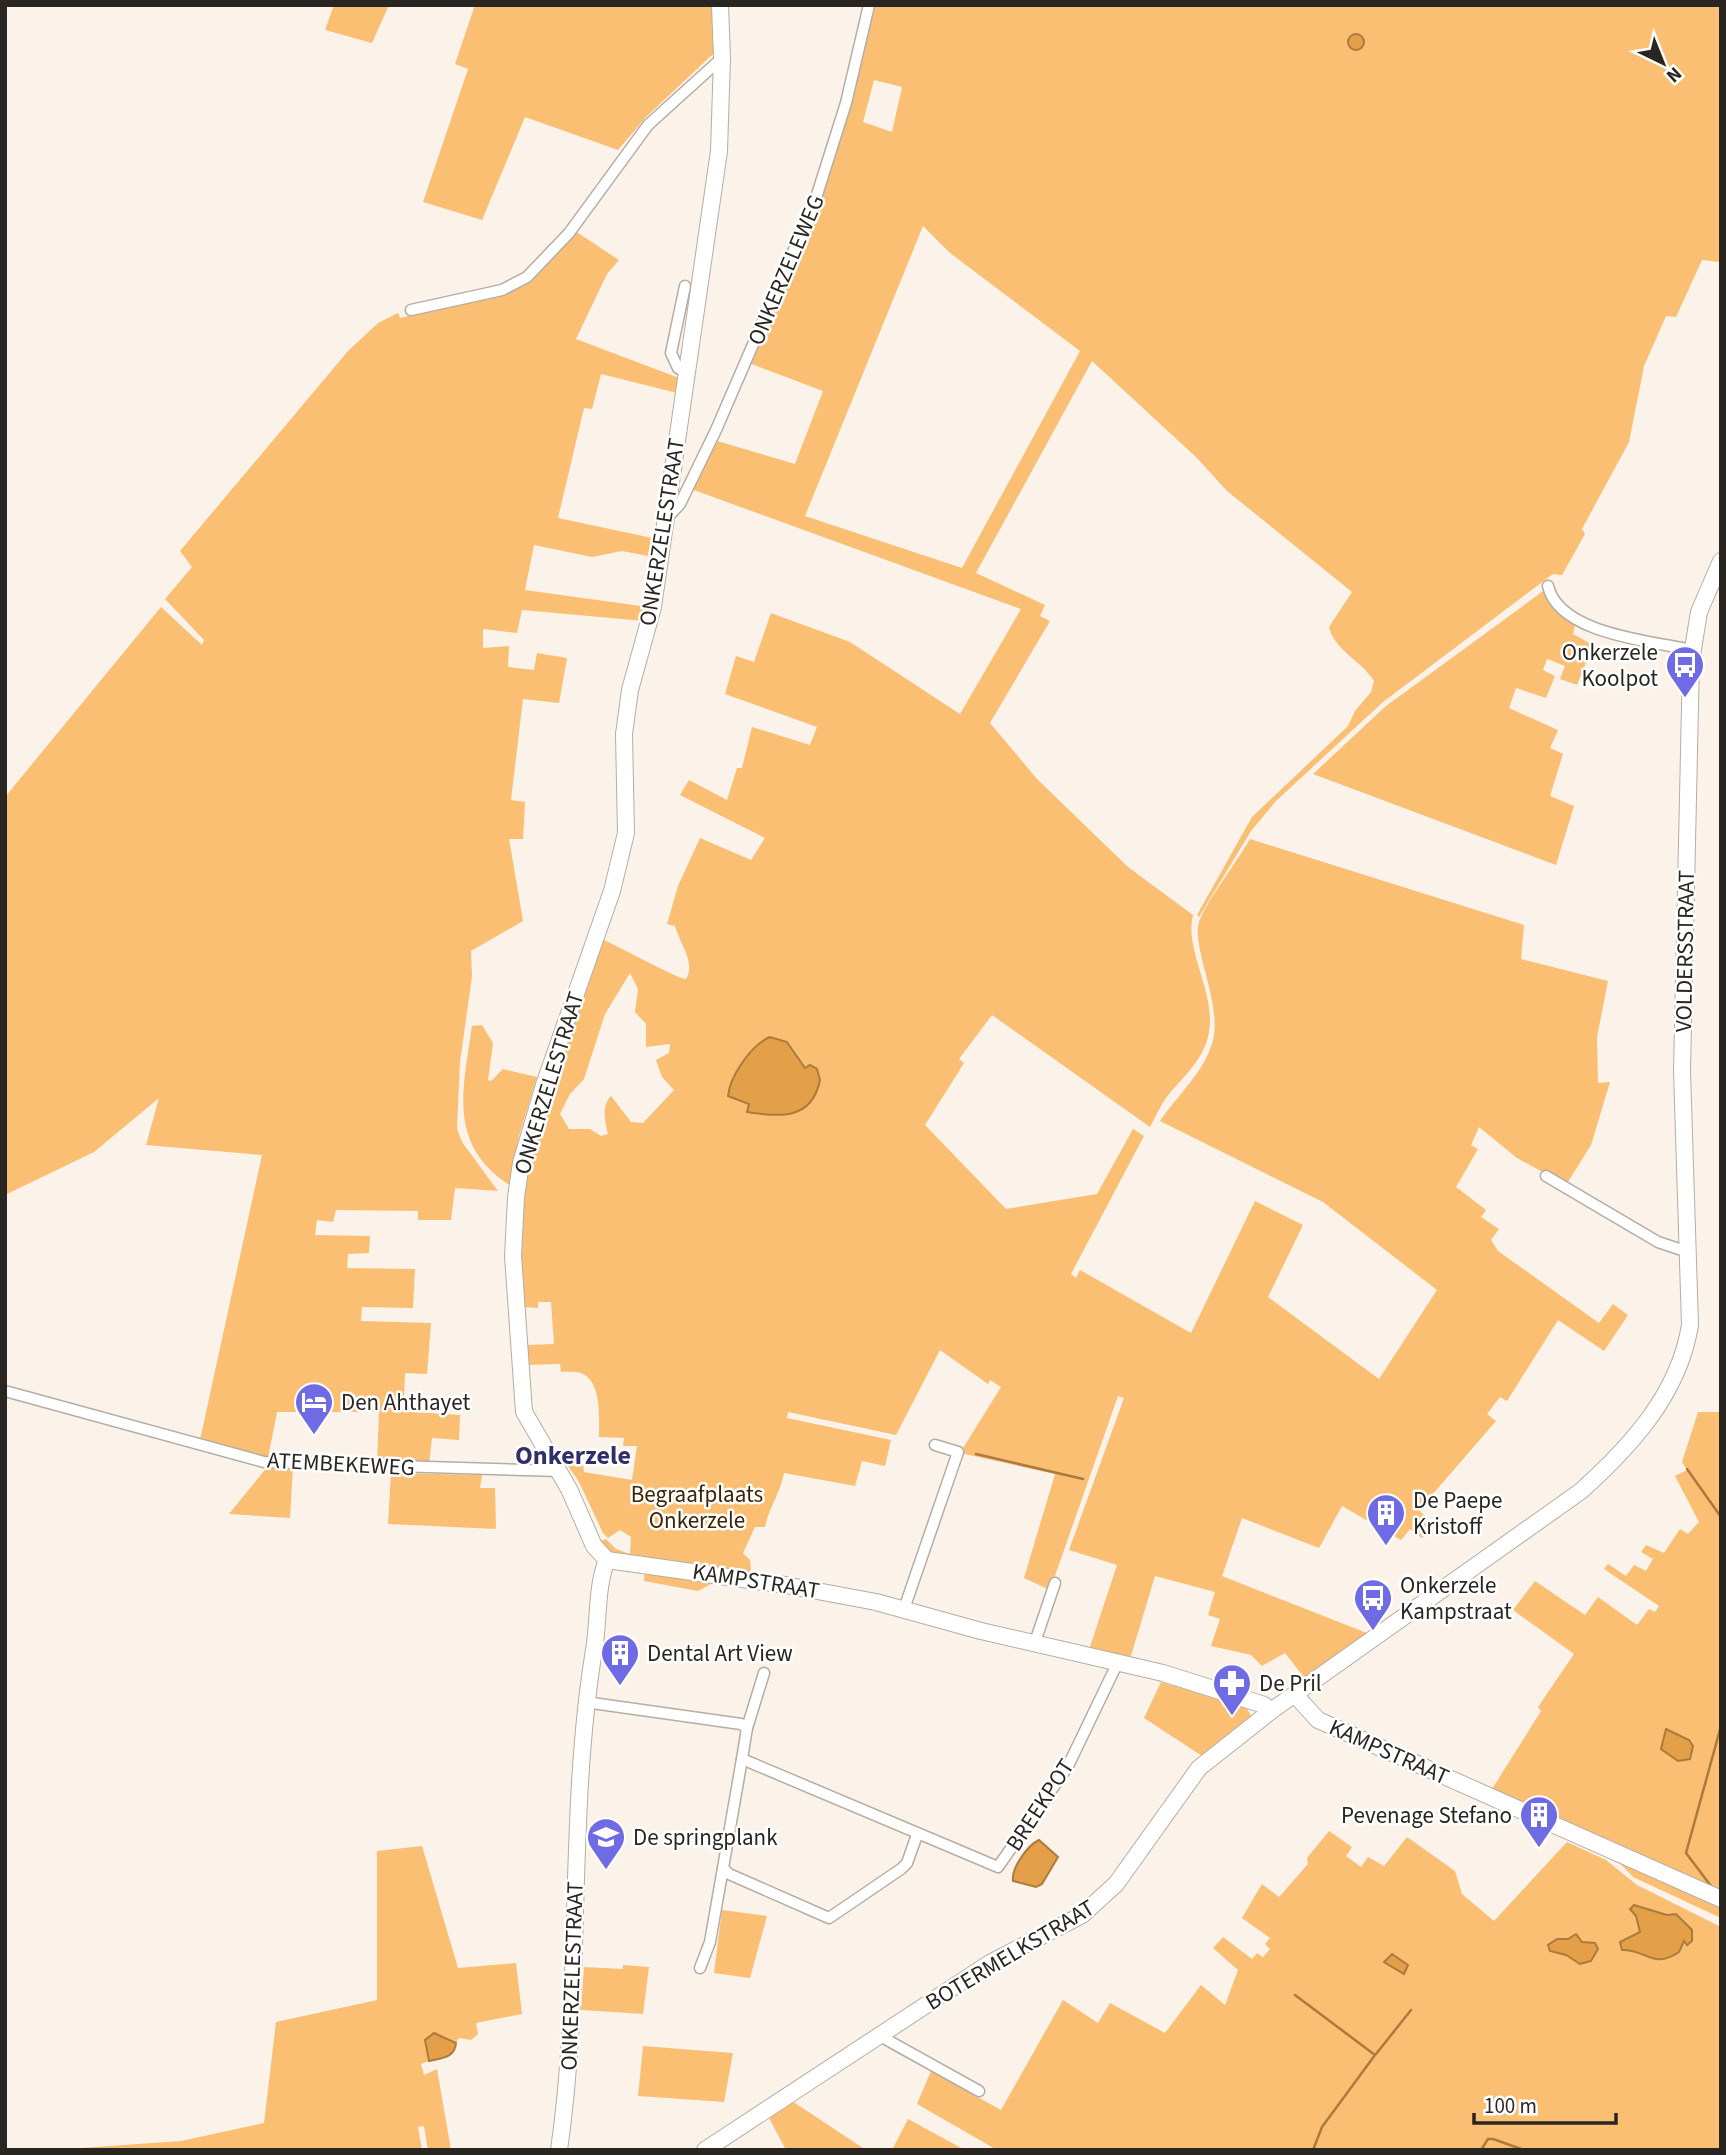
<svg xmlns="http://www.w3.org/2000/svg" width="1726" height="2155" font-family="'Source Sans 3',sans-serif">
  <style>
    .green { fill: #fbbf74; fill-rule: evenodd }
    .water { fill: #e3a048; stroke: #ab7b3d; stroke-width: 2 }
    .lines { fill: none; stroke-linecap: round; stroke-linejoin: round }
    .stream { stroke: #ab7b3d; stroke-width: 2.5 }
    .street-casing { stroke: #b5ada4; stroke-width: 13 }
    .secondary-casing { stroke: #b5ada4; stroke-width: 18 }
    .street { stroke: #fff; stroke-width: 10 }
    .secondary { stroke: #fff; stroke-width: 16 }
    .labels { text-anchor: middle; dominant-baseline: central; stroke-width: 5; stroke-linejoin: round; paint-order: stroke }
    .street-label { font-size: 23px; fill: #292622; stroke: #fff }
    .poi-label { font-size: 23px; fill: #292622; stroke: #fff; text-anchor: start }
    .park-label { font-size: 23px; fill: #3d2300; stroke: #fff }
    .quarter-label { font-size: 26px; font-weight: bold; fill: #312f6a; stroke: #fff }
  </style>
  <rect width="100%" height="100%" fill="#fbf3ea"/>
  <g class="green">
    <polygon points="334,5 389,5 372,43 325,30"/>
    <polygon points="475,5 713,5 713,54 646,117 618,150 525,117 482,220 423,202 468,69 455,64"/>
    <path d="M 872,5 L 1721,5 L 1721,262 L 1702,260 L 1676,317 L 1666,316 L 1644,366 L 1629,442 L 1582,529 L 1585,534 L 1562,575 L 1553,574 L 1383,702 L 1276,801 L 1251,831 L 1199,917 L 1197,915 L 1252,817 L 1348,726 L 1355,711 L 1371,692 L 1374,681 C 1362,661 1335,651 1329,627 L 1352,592 L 1227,491 L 1197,458 L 1092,361 L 976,573 L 1045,605 L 1040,616 L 1050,621 L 990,723 L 1037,779 L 1128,867 L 1193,915 C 1184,950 1216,993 1209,1032 C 1205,1058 1185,1075 1169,1094 C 1161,1104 1156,1116 1150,1127 L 992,1015 L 959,1059 L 964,1063 L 925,1125 L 1006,1209 L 1097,1194 L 1133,1129 L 1144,1136 L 1071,1274 L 1076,1278 L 1080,1270 L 1191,1333 L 1255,1201 L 1303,1225 L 1268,1297 L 1379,1379 L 1437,1290 L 1323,1202 L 1160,1121 C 1177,1096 1206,1070 1213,1040 C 1222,1003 1191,946 1199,922 C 1206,902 1238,860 1250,839 L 1524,925 L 1521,959 L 1608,981 L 1597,1037 L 1598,1083 L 1610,1082 L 1591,1145 L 1566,1185 L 1517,1158 L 1479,1127 L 1471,1145 L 1478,1149 L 1456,1187 L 1486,1210 L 1481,1217 L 1499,1229 L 1491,1240 L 1498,1251 L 1599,1323 L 1613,1304 L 1628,1315 L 1604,1351 L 1558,1320 L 1507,1401 L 1500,1397 L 1487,1414 L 1496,1421 L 1419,1510 L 1434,1526 L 1422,1538 L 1410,1529 L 1401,1540 L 1342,1506 L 1319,1548 L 1242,1518 L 1222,1576 L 1372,1635 L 1306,1680 L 1285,1653 L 1262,1666 L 1251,1655 L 1211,1646 L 1220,1619 L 1208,1615 L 1215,1592 L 1155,1576 L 1130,1659 L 1089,1650 L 1117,1565 L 1069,1550 L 1124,1398 L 1118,1396 L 1050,1590 L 1024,1578 L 1055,1474 L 960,1453 L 1001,1387 L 990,1380 L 988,1384 L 940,1350 L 896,1435 L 788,1412 L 787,1418 L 891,1440 L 885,1466 L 862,1461 L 855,1486 L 784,1473 C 780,1494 769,1507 765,1527 L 755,1527 L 743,1553 L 750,1560 L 751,1569 L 746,1575 L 715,1582 L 698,1591 L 644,1581 L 645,1570 L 608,1565 L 599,1541 L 606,1539 L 616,1549 L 630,1554 L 631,1537 L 620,1530 L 608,1538 L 603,1533 L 578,1480 L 565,1462 L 566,1459 L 583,1463 L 584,1472 L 632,1480 L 637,1446 L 623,1446 L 624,1438 L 599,1437 C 599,1420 602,1383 583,1374 C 577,1371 568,1372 561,1372 L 560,1364 L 525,1365 L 526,1345 L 554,1344 L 551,1302 L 538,1302 L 538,1308 L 521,1307 L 519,1176 L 600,938 C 614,944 678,979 686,979 C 696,963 680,944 675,926 L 667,924 L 678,886 L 700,838 L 751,860 L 765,838 L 680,795 L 689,780 L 727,800 L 737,768 L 742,768 L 752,727 L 810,745 L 817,727 L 725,694 L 736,656 L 754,662 L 771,613 L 850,642 L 960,714 L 1021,609 L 691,489 L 714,440 L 795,464 L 823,391 L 749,363 L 820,196 ZM 874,80 L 902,87 L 892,132 L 863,122 ZM 923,226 L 950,253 L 1080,351 L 962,568 L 805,516 ZM 630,973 L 638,989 L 635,1012 L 646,1024 L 646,1047 L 670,1044 L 669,1053 L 656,1060 L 662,1077 L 674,1090 L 643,1123 L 631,1122 L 611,1096 C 601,1106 605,1122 608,1134 L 601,1136 L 590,1129 L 569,1129 L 560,1114 L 570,1094 L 584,1079 L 605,1014 ZM 770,1037 L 792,1047 L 805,1068 L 747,1111 L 749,1104 L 733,1078 L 756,1046 Z"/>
    <polygon points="575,231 619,260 607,274 576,339 679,378 677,393 601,374 592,409 584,408 558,518 657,539 653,557 622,551 592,557 534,545 525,590 648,607 644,621 522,610 517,633 483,629 483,648 509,646 508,667 534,670 537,653 567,658 559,703 523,699 511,800 525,802 523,839 509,839 523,921 471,951 472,976 460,1062 457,1129 462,1142 498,1191 455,1188 451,1220 418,1220 418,1211 336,1210 333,1222 317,1220 315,1235 370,1236 369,1253 348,1254 347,1268 415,1269 413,1308 362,1307 361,1321 431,1323 427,1374 405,1373 404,1397 399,1397 397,1411 460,1415 459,1440 432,1438 429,1465 377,1463 379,1412 277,1412 268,1458 200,1440 262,1155 146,1145 159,1098 94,1152 5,1195 5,797 161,607 202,645 204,640 165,599 192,567 180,551 348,351 378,323 398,313 400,318 512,291"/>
    <polygon points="1546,589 1575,625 1573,634 1593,645 1577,685 1560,679 1565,666 1547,659 1543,670 1555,676 1546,698 1516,688 1509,708 1558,730 1550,748 1563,754 1550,796 1574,806 1556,865 1313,774 1386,706"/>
    <path d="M 482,1025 L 493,1043 L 488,1080 L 491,1081 L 503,1069 L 537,1077 L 519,1136 L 509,1185 C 447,1144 463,1089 472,1026 Z"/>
    <polygon points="1698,1412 1721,1412 1721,1898 1492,1789 1541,1711 1538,1707 1574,1654 1513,1610 1535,1581 1585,1615 1598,1597 1637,1625 1649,1609 1655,1612 1659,1606 1604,1569 1608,1564 1626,1576 1634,1565 1646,1571 1653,1559 1641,1552 1646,1545 1664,1553 1680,1529 1688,1534 1699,1522 1675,1476 1687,1470 1682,1462"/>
    <polygon points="268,1466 293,1467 290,1518 229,1514"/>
    <polygon points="391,1473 482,1475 480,1488 495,1488 496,1529 388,1524"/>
    <polygon points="1161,1682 1246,1707 1252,1717 1202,1756 1144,1718"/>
    <polygon points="1329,1831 1352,1847 1346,1856 1361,1867 1368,1857 1384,1866 1407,1837 1455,1871 1462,1894 1494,1921 1567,1842 1606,1860 1637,1885 1721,1927 1721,2150 997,2150 917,2104 931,2071 1001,2110 1063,2000 1098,2023 1110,2003 1165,2033 1201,1985 1225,2005 1238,1970 1213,1948 1223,1937 1252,1959 1257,1953 1263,1957 1270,1949 1265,1944 1270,1938 1242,1918 1262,1884 1279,1897 1308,1864 1307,1858"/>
    <polygon points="422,1846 458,1968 516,1963 522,2014 476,2023 478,2034 471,2040 459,2038 456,2043 440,2037 425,2046 429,2061 421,2064 424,2075 437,2069 451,2150 428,2150 424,2126 418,2127 422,2150 53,2150 181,2141 264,2123 276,2022 377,2000 377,1851"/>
    <polygon points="1613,1856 1721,1905 1721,1918 1633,1877"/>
    <polygon points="722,1910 767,1916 750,1978 714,1973"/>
    <polygon points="623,1965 649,1967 643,2014 581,2010 584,1967 623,1969"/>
    <polygon points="643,2046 733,2053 724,2102 638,2096"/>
    <polygon points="792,2101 866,2150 786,2150 768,2116"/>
    <polygon points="908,2119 965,2150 892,2150"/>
  </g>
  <g class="water">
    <circle cx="1356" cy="42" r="8"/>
    <path d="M 770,1037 L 787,1042 L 805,1068 L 810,1065 L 817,1069 L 820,1080 C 812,1121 778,1117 747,1112 L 749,1104 L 728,1096 C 730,1076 751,1045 770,1037 Z"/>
    <polygon points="1666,1729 1689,1740 1693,1746 1690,1759 1678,1761 1661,1749"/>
    <path d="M 1039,1840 L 1058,1857 L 1042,1884 L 1036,1887 L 1013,1881 C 1011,1868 1028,1845 1039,1840 Z"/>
    <path d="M 1634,1905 L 1667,1915 L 1676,1914 L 1692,1930 L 1692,1941 L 1687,1945 L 1684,1941 L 1679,1952 C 1653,1970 1646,1949 1622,1950 L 1620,1942 L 1640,1932 L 1636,1916 L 1630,1909 Z"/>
    <polygon points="1576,1934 1582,1942 1595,1943 1598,1949 1591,1961 1580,1964 1566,1955 1550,1951 1548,1945 1557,1939 1568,1939"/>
    <polygon points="1392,1954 1408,1965 1404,1974 1384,1962"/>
    <path d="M 434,2033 L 456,2043 C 455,2058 441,2058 429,2061 L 425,2040 Z"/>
  </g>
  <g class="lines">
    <g class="stream">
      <polyline points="976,1454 1083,1479"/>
      <polyline points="1687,1469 1721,1517"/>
      <polyline points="1711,1886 1686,1853 1721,1726"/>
      <polyline points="1295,1995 1375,2055 1322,2127 1313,2150"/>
      <polyline points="1376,2054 1411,2010"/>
      <polyline points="1481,2150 1488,2139 1493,2139 1524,2150"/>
    </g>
    <defs>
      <g id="street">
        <polyline points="685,286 671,353 678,368 687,373"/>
        <polyline points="411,310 502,290 527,277 569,233 648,125 722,58"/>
        <polyline points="666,519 680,504 716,430 815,201 846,103 869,5"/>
        <path d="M 1548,586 C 1559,634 1651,641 1692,650"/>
        <polyline points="1546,1176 1658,1242 1688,1252"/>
        <polyline points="5,1391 264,1462 560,1471"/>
        <polyline points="904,1609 958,1452 935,1445"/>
        <polyline points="1035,1642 1055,1583"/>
        <polyline points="585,1702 741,1724 747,1728 742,1759 998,1867 1068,1766 1118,1662"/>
        <polyline points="747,1728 764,1673"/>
        <polyline points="742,1759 723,1868 729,1874 829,1918 901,1869 907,1863 917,1835"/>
        <polyline points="700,1968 710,1942 723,1868"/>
        <polyline points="880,2036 979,2091"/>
      </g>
      <g id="secondary">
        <polyline points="607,1560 594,1546 569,1489 524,1412 513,1256 516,1197 521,1163 544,1085 612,891 626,833 624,734 630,690 653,607 719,151 722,58 720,5"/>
        <polyline points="607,1560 785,1585 876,1602 981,1631 1163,1673 1264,1705 1271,1711"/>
        <polyline points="1296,1696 1318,1720 1721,1899"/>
        <path d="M 559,2150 C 583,1984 567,1815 594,1650 C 599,1622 596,1586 607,1560"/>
        <path d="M 705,2150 L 990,1963 L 1082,1915 L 1116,1884 L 1199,1768 L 1271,1711 L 1581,1491 C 1631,1446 1679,1394 1690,1325 L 1682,1071 L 1691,661 L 1699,612 L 1721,561"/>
      </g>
    </defs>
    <use href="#street" class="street-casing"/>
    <use href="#secondary" class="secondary-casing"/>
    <use href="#street" class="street"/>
    <use href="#secondary" class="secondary"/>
  </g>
  <defs>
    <symbol id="bus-pin" viewBox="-11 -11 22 30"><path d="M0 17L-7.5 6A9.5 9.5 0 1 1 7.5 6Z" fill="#6f6be5" stroke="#fff"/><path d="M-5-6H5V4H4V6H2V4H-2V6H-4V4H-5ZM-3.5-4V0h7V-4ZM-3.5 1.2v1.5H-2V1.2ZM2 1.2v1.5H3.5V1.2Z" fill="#fff"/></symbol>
    <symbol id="hotel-pin" viewBox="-11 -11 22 30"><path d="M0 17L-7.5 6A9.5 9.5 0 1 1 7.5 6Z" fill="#6f6be5" stroke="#fff"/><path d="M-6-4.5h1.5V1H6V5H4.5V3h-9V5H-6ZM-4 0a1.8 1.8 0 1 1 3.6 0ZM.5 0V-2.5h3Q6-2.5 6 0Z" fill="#fff"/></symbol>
    <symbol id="building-pin" viewBox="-11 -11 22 30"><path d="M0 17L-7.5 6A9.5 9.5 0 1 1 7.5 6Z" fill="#6f6be5" stroke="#fff"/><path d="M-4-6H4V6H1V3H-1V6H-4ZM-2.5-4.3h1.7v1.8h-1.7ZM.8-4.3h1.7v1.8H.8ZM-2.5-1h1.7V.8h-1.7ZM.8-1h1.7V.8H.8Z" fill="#fff"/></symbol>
    <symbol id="pharmacy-pin" viewBox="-11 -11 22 30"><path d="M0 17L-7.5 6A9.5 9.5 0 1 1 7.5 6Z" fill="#6f6be5" stroke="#fff"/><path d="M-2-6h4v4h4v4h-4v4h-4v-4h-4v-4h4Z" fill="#fff"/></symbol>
    <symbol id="school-pin" viewBox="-11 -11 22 30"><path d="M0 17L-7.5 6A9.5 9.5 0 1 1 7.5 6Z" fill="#6f6be5" stroke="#fff"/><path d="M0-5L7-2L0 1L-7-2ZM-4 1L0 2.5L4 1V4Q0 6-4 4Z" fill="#fff"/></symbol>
  </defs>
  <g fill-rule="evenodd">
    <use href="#bus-pin" x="1663" y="643" width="44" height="60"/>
    <use href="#hotel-pin" x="292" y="1380" width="44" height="60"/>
    <use href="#building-pin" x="1364" y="1491" width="44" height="60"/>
    <use href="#bus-pin" x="1351" y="1576" width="44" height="60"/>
    <use href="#building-pin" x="598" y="1631" width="44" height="60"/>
    <use href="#pharmacy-pin" x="1210" y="1661" width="44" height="60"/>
    <use href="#building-pin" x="1517" y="1793" width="44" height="60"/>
    <use href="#school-pin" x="584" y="1815" width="44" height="60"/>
  </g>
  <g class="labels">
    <g class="street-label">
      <text transform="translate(786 270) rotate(-67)">ONKERZELEWEG</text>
      <text transform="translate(662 532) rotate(-81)">ONKERZELESTRAAT</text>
      <text transform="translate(1685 951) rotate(-89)">VOLDERSSTRAAT</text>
      <text transform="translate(549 1083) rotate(-73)">ONKERZELESTRAAT</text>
      <text transform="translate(341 1464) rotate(3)">ATEMBEKEWEG</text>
      <text transform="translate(756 1581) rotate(9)">KAMPSTRAAT</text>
      <text transform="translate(1389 1752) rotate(24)">KAMPSTRAAT</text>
      <text transform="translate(1040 1805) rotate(-57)">BREEKPOT</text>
      <text transform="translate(1010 1955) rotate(-31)">BOTERMELKSTRAAT</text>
      <text transform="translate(572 1976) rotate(-88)">ONKERZELESTRAAT</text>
    </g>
    <g class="poi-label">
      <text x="1658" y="652" text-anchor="end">Onkerzele<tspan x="1658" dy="26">Koolpot</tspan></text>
      <text x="341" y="1402">Den Ahthayet</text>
      <text x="1413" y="1500">De Paepe<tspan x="1413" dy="26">Kristoff</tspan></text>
      <text x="1400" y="1585">Onkerzele<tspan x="1400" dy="26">Kampstraat</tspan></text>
      <text x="647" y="1653">Dental Art View</text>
      <text x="1259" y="1683">De Pril</text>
      <text x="1512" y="1815" text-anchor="end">Pevenage Stefano</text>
      <text x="633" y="1837">De springplank</text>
    </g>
    <g class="park-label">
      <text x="697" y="1494">Begraafplaats<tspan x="697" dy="26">Onkerzele</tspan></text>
    </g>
    <g class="quarter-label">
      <text x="573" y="1455">Onkerzele</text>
    </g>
  </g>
  <rect width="1726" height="2155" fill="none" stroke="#292622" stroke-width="14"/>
  <g transform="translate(1663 63) rotate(137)" stroke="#ffffff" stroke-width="5" paint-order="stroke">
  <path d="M0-5L12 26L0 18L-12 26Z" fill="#292622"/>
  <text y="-10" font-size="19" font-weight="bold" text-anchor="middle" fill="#292622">N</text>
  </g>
  <path d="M1474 2113v10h142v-10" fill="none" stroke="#292622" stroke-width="3.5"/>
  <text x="1484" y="2113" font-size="21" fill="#292622" stroke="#ffffff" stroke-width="5" paint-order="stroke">100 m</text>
</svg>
